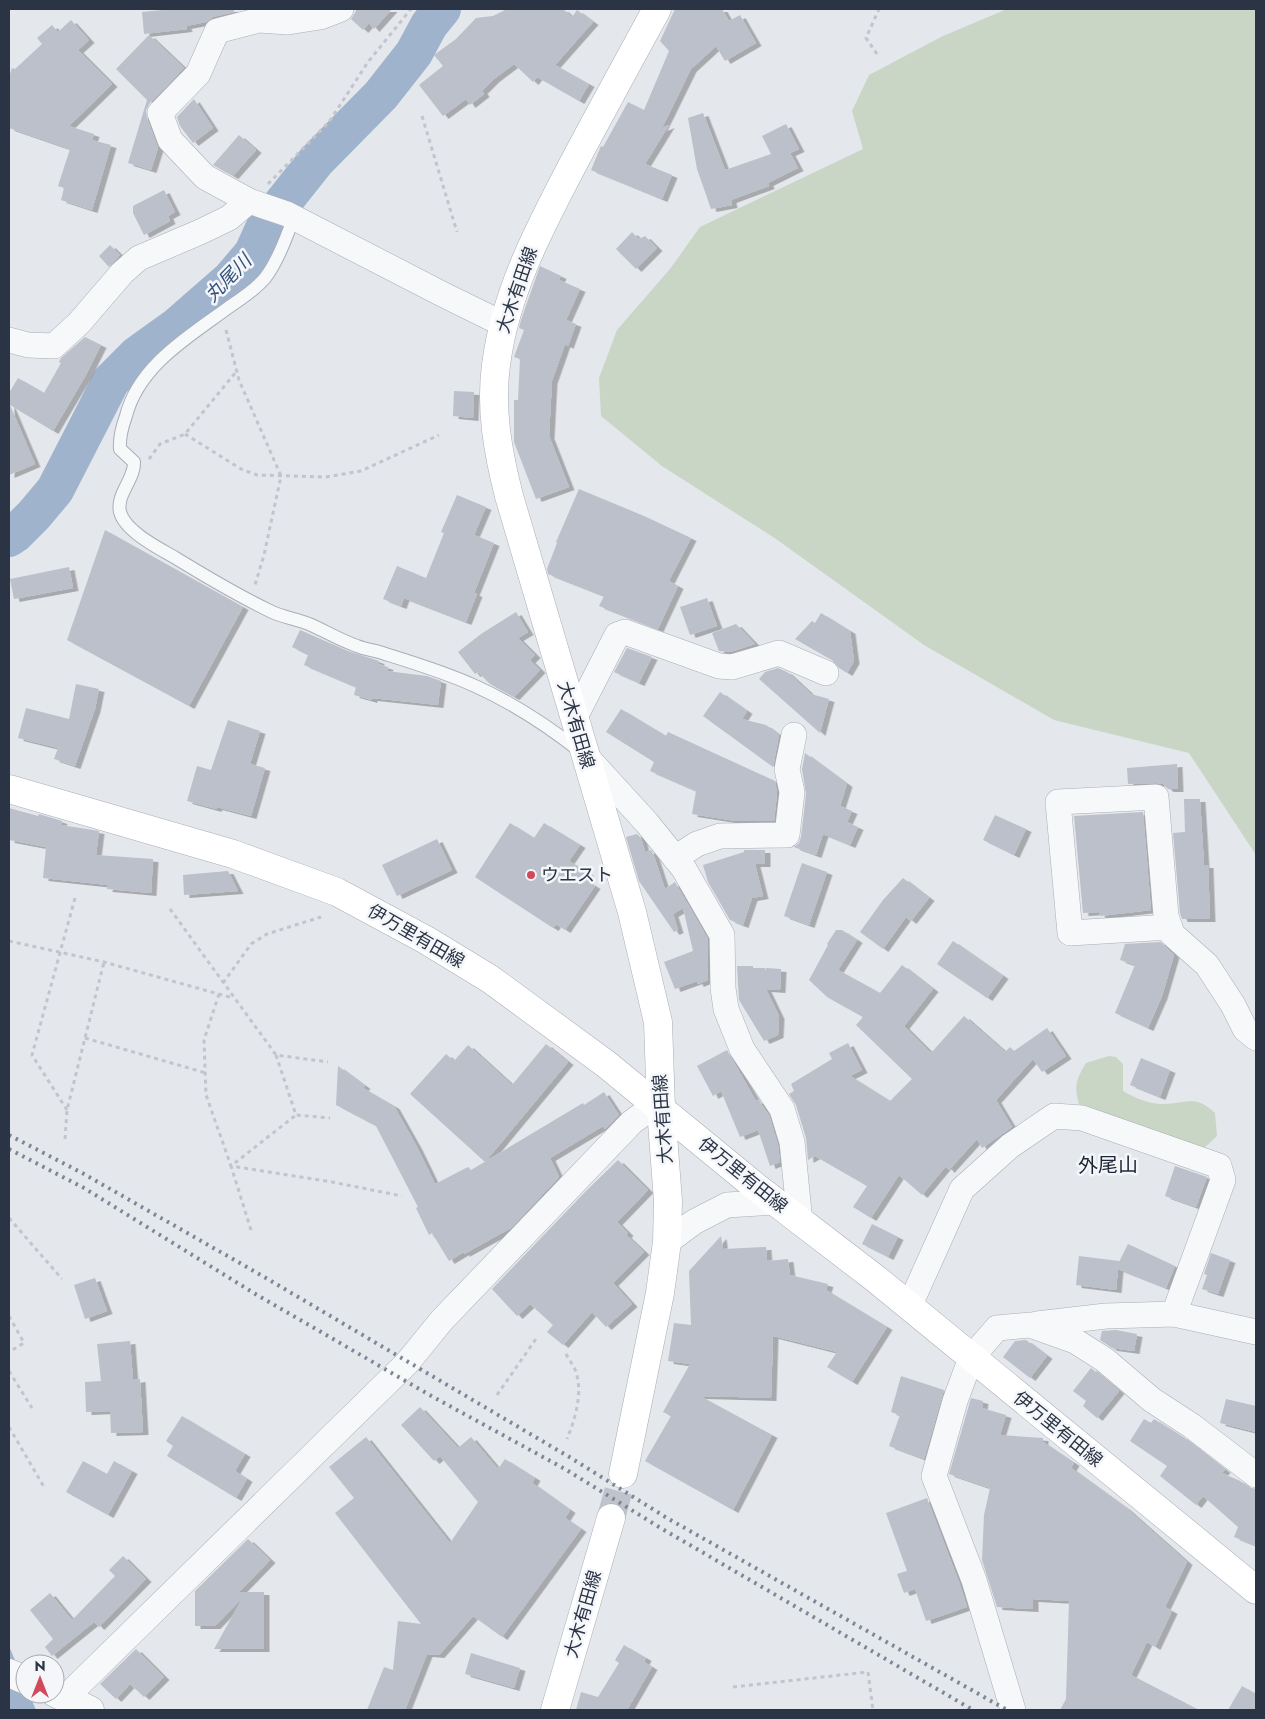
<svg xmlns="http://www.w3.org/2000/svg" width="1265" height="1719" font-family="Jost,'Noto Sans JP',sans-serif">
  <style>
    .green { fill: #c9d6c5 }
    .water { fill: #9fb4cc }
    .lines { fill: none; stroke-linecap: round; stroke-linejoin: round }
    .river { stroke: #9fb4cc; stroke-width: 38 }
    .building { fill: #bbc0ca; filter: url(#shadow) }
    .secondary-tunnel { stroke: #bfc3cb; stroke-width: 28; stroke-dasharray: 28 14; stroke-linecap: butt }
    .service-casing { stroke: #a9aeb7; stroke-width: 14 }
    .minor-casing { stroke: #a9aeb7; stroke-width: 26 }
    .tertiary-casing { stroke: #a9aeb7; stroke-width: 29 }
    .secondary-casing { stroke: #a9aeb7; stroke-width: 29 }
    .path { stroke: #c2c5cb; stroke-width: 3; stroke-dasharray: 4 4; stroke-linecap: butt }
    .service { stroke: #f7f8fa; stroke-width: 12 }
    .minor { stroke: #f7f8fa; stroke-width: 25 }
    .tertiary { stroke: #f7f8fa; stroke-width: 28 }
    .secondary { stroke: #fff; stroke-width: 28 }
    .rail { stroke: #7d8696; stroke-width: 4; stroke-dasharray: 2.5 5; stroke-linecap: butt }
    .poi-dot { fill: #d1495b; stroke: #f4f6f9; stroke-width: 2 }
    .labels { text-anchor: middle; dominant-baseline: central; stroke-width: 5; stroke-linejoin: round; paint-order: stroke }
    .street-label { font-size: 18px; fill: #2b3445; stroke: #f4f6f9 }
    .poi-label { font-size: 18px; fill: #2b3445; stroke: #f4f6f9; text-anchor: start }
    .water-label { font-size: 19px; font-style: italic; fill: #34527a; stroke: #f4f6f9 }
    .quarter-label { font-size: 20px; fill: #1d2536; stroke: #f4f6f9 }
  </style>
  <defs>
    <filter id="shadow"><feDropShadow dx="5.5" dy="3" stdDeviation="0" flood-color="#0004"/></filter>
  </defs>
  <rect width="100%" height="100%" fill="#e4e7ec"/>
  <g class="green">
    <polygon points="1007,9 1256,9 1256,855 1189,753 1054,720 924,645 776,539 662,466 601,416 599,378 617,330 670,269 700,227 863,149 852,111 869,75 943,36"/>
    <path d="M 1109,1056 L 1116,1057 L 1123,1064 L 1123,1091 C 1135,1098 1147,1103 1160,1104 C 1185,1105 1194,1093 1215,1113 L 1217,1136 L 1204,1148 L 1079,1104 C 1074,1085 1076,1080 1086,1063 Z"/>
  </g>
  <polygon class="water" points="9,1646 25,1684 25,1694 29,1694 36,1710 9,1710"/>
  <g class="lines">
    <polyline class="river" points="9,538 15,534 34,515 55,490 111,381 137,355 176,327 231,279 253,253 266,224 316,161 381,95 414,53 429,25 442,9"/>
  </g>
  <g class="building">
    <polygon points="173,9 234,9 234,12 213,17 206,22 186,26 187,29 144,34 142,12"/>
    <polygon points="355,9 392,9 374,29 369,23 363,30 351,19 356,11"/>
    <polygon points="507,9 563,9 572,17 577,10 593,22 555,65 589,84 579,101 537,77 533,82 514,64 494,79 482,91 484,94 470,105 466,99 443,116 419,85 443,66 434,55 456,39 476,18 493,16"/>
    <polygon points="675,9 722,9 729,21 740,15 756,43 725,61 716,46 691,69 662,128 669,125 645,164 672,175 662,199 591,170 601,146 603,147 628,102 644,110 669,51 660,41"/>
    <polygon points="71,20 89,40 78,50 112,84 69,126 94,134 92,140 111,145 92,210 61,200 64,188 58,186 70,149 9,128 9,77 12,68 15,69 42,44 37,38 52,25 58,32"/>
    <polygon points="149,35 184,68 150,103 146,110 147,118 158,148 151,170 128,163 147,100 116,69"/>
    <polygon points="194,99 213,128 193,143 180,126 177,117"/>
    <polygon points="703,113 725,170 771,154 762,136 786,124 799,149 790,153 798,168 768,183 769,186 731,200 732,205 711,209 697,169 688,118"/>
    <polygon points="239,135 256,150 233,176 213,165"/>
    <polygon points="164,190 175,212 168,216 170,221 144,235 133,213 133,206"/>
    <polygon points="632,232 639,239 645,236 657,248 636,269 616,249"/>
    <polygon points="110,245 120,255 109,267 99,256"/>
    <polygon points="540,266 561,276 559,280 580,289 566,320 576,324 568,346 565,344 552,381 549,436 569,487 536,499 514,442 514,400 518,400 520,359 514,357 524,330 519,328 521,320"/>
    <polygon points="85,337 101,345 86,375 53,431 10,405 35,464 9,475 9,393 18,378 44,393 61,363 59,362 61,358"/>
    <polygon points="454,391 474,392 473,418 453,416"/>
    <polygon points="579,489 644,516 691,538 669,581 678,586 658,629 599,606 604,596 548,574 547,569 557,543 556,542"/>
    <polygon points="457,495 486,507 474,535 494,543 474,593 477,594 466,622 404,598 401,606 383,599 397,566 426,578 444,533 441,532"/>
    <polygon points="105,530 243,607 189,706 67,640"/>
    <polygon points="69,567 73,588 14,599 10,579"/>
    <polygon points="707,598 717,626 690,635 680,607"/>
    <polygon points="516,612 528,632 518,638 535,655 530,660 540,670 514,697 490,684 478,672 475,674 458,652 481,634"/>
    <polygon points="821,613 850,631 854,661 847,673 839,668 832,660 795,639 812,621 815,623"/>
    <polygon points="736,624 755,644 730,652 719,651 712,633"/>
    <polygon points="300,630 348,651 379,661 378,664 388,667 387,671 427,676 441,681 438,705 372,698 372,700 354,695 356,687 304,665 308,655 292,647"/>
    <polygon points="627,648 652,657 639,683 614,672"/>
    <polygon points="778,668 787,672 811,694 829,699 820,733 759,679 765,672"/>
    <polygon points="76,684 99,689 95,709 75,766 54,759 58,748 18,738 26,708 69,719"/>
    <polygon points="720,692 747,711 742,719 766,725 779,735 773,767 703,716"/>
    <polygon points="621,709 666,736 668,732 775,781 777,793 774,821 736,821 692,814 696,791 650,771 654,762 606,732"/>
    <polygon points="228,720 260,731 250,764 265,768 251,816 217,807 216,809 187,801 197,766 211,770"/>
    <polygon points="805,753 847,784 840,806 852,811 847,822 858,827 850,845 823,834 816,855 794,847 799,843 801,837 806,794 802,769"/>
    <polygon points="1177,764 1178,789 1168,789 1163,784 1156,783 1128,784 1127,768"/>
    <polygon points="1184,799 1200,799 1204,865 1208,865 1210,919 1182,919 1180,913 1173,833 1185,832"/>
    <polygon points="9,808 38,816 39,814 62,821 61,825 99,831 96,855 153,859 151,893 107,889 108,885 43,878 46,847 9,840"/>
    <polygon points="1143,812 1151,910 1100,916 1099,912 1083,913 1074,816"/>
    <polygon points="995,815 1026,829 1014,855 983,840"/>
    <polygon points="510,823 534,838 544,823 580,845 569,861 588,873 584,879 595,886 565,930 556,924 553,928 475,877"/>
    <polygon points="637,834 641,838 645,852 651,850 653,853 665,889 675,882 708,939 708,980 698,984 697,981 675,989 664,962 693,951 683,908 673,914 678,930 674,932 639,881 626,837"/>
    <polygon points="437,839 452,870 397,896 382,865"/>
    <polygon points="744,850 765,850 765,864 755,864 763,896 752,898 743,925 730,920 708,882 703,865 744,852"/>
    <polygon points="802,863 827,872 809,925 784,916"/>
    <polygon points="228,871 238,891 184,895 183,875"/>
    <polygon points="903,878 929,898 911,921 906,917 883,949 860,932 883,900"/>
    <polygon points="836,930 842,930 857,940 838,970 880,993 902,965 933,989 904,1026 931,1053 964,1016 1005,1052 1010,1047 1014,1051 1047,1028 1066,1056 1042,1072 1033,1059 996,1100 1012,1127 982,1148 977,1139 949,1170 946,1166 922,1195 899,1175 871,1218 853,1207 867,1186 815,1156 808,1160 806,1138 796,1105 789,1094 794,1091 791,1084 832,1059 829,1053 848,1043 862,1070 850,1076 890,1101 912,1079 856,1025 863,1017 827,997 809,980 828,945 827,944"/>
    <polygon points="953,941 1003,976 987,998 937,964"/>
    <polygon points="1161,942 1174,955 1162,996 1148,1028 1115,1013 1135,965 1120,960 1125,944"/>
    <polygon points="737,966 753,966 753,968 765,968 765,971 766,968 781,969 780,990 766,989 779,1016 778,1035 764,1041 739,1000"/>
    <polygon points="546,1044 568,1062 485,1162 410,1094 446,1054 454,1061 468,1045 512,1085"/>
    <polygon points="727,1050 756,1101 758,1100 769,1115 778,1145 780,1162 770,1166 758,1130 740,1137 721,1091 713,1096 697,1066"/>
    <polygon points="1141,1058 1170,1070 1160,1097 1130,1085"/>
    <polygon points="338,1066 365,1086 363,1088 394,1106 417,1147 435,1184 468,1167 471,1170 583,1103 584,1105 604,1092 619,1115 605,1129 603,1126 550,1158 559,1177 511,1228 464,1254 464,1252 449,1261 432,1233 429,1235 416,1208 418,1207 376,1126 336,1105"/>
    <polygon points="618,1160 648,1190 617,1222 628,1233 626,1235 644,1252 613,1283 632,1304 606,1327 592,1312 563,1345 547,1332 553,1325 530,1304 517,1316 492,1289 587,1190"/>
    <polygon points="1175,1166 1207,1177 1196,1207 1165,1196"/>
    <polygon points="872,1224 898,1237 888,1257 862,1244"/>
    <polygon points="721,1236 723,1249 766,1247 767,1261 788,1259 790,1275 828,1284 826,1290 887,1327 852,1382 827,1367 837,1352 773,1336 771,1398 700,1396 772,1435 733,1510 645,1461 671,1416 663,1412 690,1364 668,1361 674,1323 691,1325 689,1271"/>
    <polygon points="1128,1244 1175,1266 1166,1288 1118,1269 1116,1290 1076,1285 1079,1256 1119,1261 1119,1262"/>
    <polygon points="1211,1253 1230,1260 1218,1294 1202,1289 1207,1275 1204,1274"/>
    <polygon points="95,1278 107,1311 85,1319 74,1285"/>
    <polygon points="1116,1330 1137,1334 1134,1351 1112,1348 1100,1340 1102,1331"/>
    <polygon points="1026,1340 1047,1356 1030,1378 1003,1357 1015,1341"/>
    <polygon points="130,1341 133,1380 140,1379 143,1432 111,1433 110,1411 86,1412 85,1382 101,1381 97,1344"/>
    <polygon points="1091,1368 1119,1391 1097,1418 1083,1406 1086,1401 1073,1391"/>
    <polygon points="901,1376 944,1390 924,1459 889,1446 900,1415 891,1412"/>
    <polygon points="971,1398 983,1401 982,1408 1006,1415 1000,1435 1043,1438 1043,1442 1074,1463 1071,1468 1126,1508 1187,1562 1165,1607 1172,1611 1155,1647 1147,1642 1131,1675 1199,1710 1060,1710 1066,1699 1069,1601 1033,1599 1033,1609 997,1607 982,1560 984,1515 990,1488 949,1474"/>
    <polygon points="1226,1399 1256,1406 1256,1432 1220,1423"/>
    <polygon points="420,1407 458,1448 471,1437 498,1469 505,1459 535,1478 532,1483 570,1510 565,1518 581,1529 502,1637 473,1616 439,1655 427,1654 405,1710 367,1710 384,1667 393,1670 398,1621 421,1624 335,1513 354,1498 329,1467 366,1437 450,1543 478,1502 440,1456 434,1461 401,1425"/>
    <polygon points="182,1416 245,1454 235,1471 247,1479 236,1498 167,1456 173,1446 166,1441"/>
    <polygon points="1144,1419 1151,1423 1154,1419 1184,1438 1225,1470 1222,1473 1240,1481 1248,1487 1256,1489 1256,1546 1234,1537 1238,1527 1203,1496 1196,1505 1160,1476 1167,1466 1130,1441"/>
    <polygon points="83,1461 107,1474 114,1461 132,1471 108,1515 66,1492"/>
    <polygon points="927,1498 960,1585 967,1607 926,1621 915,1589 904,1593 897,1574 907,1571 886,1513"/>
    <polygon points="248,1539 270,1560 239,1592 264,1592 264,1649 214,1649 243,1597 215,1626 195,1626 195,1591"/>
    <polygon points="123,1556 146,1579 99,1627 94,1622 52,1656 45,1647 53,1639 30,1610 50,1593 72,1620 115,1576 109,1570"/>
    <polygon points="624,1645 646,1658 644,1662 652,1667 627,1710 576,1710 581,1692 598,1697 619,1663 615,1660"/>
    <polygon points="136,1649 164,1677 144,1697 130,1684 116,1699 100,1684"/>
    <polygon points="471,1653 520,1668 514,1688 465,1674"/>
    <polygon points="1242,1686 1256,1694 1256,1710 1228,1710"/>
  </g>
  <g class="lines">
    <polyline class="secondary-tunnel" points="611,1518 623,1474"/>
    <defs>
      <path id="service" d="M 289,230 C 283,246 276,264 265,278 C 256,289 241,299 229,307 C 190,336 139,365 126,416 C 122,427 119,437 120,449 L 134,462 C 135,479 116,494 120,512 C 125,531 158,548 174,557 C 205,576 237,595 270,611 C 282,617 296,619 309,624 C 325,631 340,640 357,646 C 364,649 372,650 379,652 C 411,662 445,672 475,686 C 513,703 548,726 581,752"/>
      <g id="minor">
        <polyline points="341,9 320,17 288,22 259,20 217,31 198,74 160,113 170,140 205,177 249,201 287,214 442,294 503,324"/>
        <polyline points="9,340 28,345 54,346 79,323 122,273 139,258 200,232 229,218 249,201"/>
        <polyline points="574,719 617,635 625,632 719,666 732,667 779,653 826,673"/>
        <polyline points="585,755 647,823 684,869 722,935 723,988 726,1009 742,1049 782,1109 792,1142 800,1222"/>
        <polyline points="675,858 697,844 720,836 787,835 792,792 787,769 794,735"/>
        <polyline points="1170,927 1070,933 1058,802 1156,797 1166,916 1172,934 1207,965 1233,1005 1245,1029 1256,1038"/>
        <polyline points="667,1242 694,1222 727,1205 775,1202"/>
        <polyline points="909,1307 962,1189 1010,1146 1054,1116 1082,1118 1219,1166 1223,1180 1174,1314"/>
        <polyline points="1037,1324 1106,1316 1174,1314 1256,1332"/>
        <polyline points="65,1698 407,1363 442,1320 632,1122 643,1114 661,1109"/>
        <polyline points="1013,1710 974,1580 934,1476 955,1401 971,1358 997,1328 1030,1325 1075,1341 1105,1360 1152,1400 1192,1426 1256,1475"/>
      </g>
      <g id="tertiary">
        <polyline points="9,1673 25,1680"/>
        <polyline points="55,1693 90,1710"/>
      </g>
      <g id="secondary">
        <polyline points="9,789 233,854 337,892 426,940 490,979 606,1064 756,1187 876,1279 1256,1590"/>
        <path d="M 623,1474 L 660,1293 L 667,1242 L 668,1201 L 661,1109 L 658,1022 L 632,912 L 509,496 C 498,453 490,409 496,365 C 505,294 538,231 571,168 C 599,115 628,62 657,9"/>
        <polyline points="555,1710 611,1518"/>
      </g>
    </defs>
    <use href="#service" class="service-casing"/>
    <use href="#minor" class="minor-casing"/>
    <use href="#tertiary" class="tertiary-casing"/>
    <use href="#secondary" class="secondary-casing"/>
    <g class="path">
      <polyline points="877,54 866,38 879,9"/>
      <polyline points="422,116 457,232"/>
      <polyline points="268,184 329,122 368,62 411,9"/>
      <polyline points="226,330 239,380 281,476 264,555 255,585"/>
      <polyline points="185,434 241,469 257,475 326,477 361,471 439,435"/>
      <polyline points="149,459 160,444 185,434 236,372"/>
      <polyline points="170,909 276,1055 328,1062"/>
      <polyline points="9,941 104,962 233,998"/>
      <polyline points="223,983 251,944 267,934 321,917"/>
      <polyline points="219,994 204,1040 206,1095 231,1166 332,1182 402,1196"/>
      <polyline points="85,1038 206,1073"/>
      <polyline points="276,1055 296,1115 330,1118"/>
      <polyline points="67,1110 32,1055 75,898"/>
      <polyline points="65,1139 67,1110 104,962"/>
      <polyline points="9,1218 62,1279"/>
      <polyline points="251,1230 231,1166 296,1115"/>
      <polyline points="9,1316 24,1343 9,1352"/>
      <path d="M 566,1354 C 569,1360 574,1366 576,1372 C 583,1394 575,1419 567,1439"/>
      <polyline points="9,1371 32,1408"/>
      <polyline points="497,1395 538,1336"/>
      <polyline points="9,1427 44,1487"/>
      <polyline points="733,1687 868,1672 873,1710"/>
    </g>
    <use href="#service" class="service"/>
    <use href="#minor" class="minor"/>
    <use href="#tertiary" class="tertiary"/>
    <use href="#secondary" class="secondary"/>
    <g class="rail">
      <polyline points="9,1135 84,1174 266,1278 571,1458 667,1518 1007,1710"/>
      <polyline points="9,1149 84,1188 257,1295 435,1398 565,1469 659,1527 973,1710"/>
    </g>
  </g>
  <circle class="poi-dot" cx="531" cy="875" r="5"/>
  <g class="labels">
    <g class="street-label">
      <text transform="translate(517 290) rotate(-71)">大木有田線</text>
      <text transform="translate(576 725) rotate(74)">大木有田線</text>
      <text transform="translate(416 936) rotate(30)">伊万里有田線</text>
      <text transform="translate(663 1119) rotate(-94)">大木有田線</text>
      <text transform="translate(743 1175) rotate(39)">伊万里有田線</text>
      <text transform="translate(1058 1429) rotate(39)">伊万里有田線</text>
      <text transform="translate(583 1614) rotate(-74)">大木有田線</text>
    </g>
    <g class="poi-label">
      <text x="541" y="875">ウエスト</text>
    </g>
    <g class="water-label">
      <text transform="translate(228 278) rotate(-46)">丸尾川</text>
    </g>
    <g class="quarter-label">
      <text x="1108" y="1165">外尾山</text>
    </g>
  </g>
  <rect width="1265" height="1719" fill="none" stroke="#2b3445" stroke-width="20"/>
  <g transform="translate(40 1679)"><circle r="24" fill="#f4f6f9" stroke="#a4a8b1"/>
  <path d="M0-4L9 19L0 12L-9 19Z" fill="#d1495b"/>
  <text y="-8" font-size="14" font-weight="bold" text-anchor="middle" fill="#2b3445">N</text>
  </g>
</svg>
